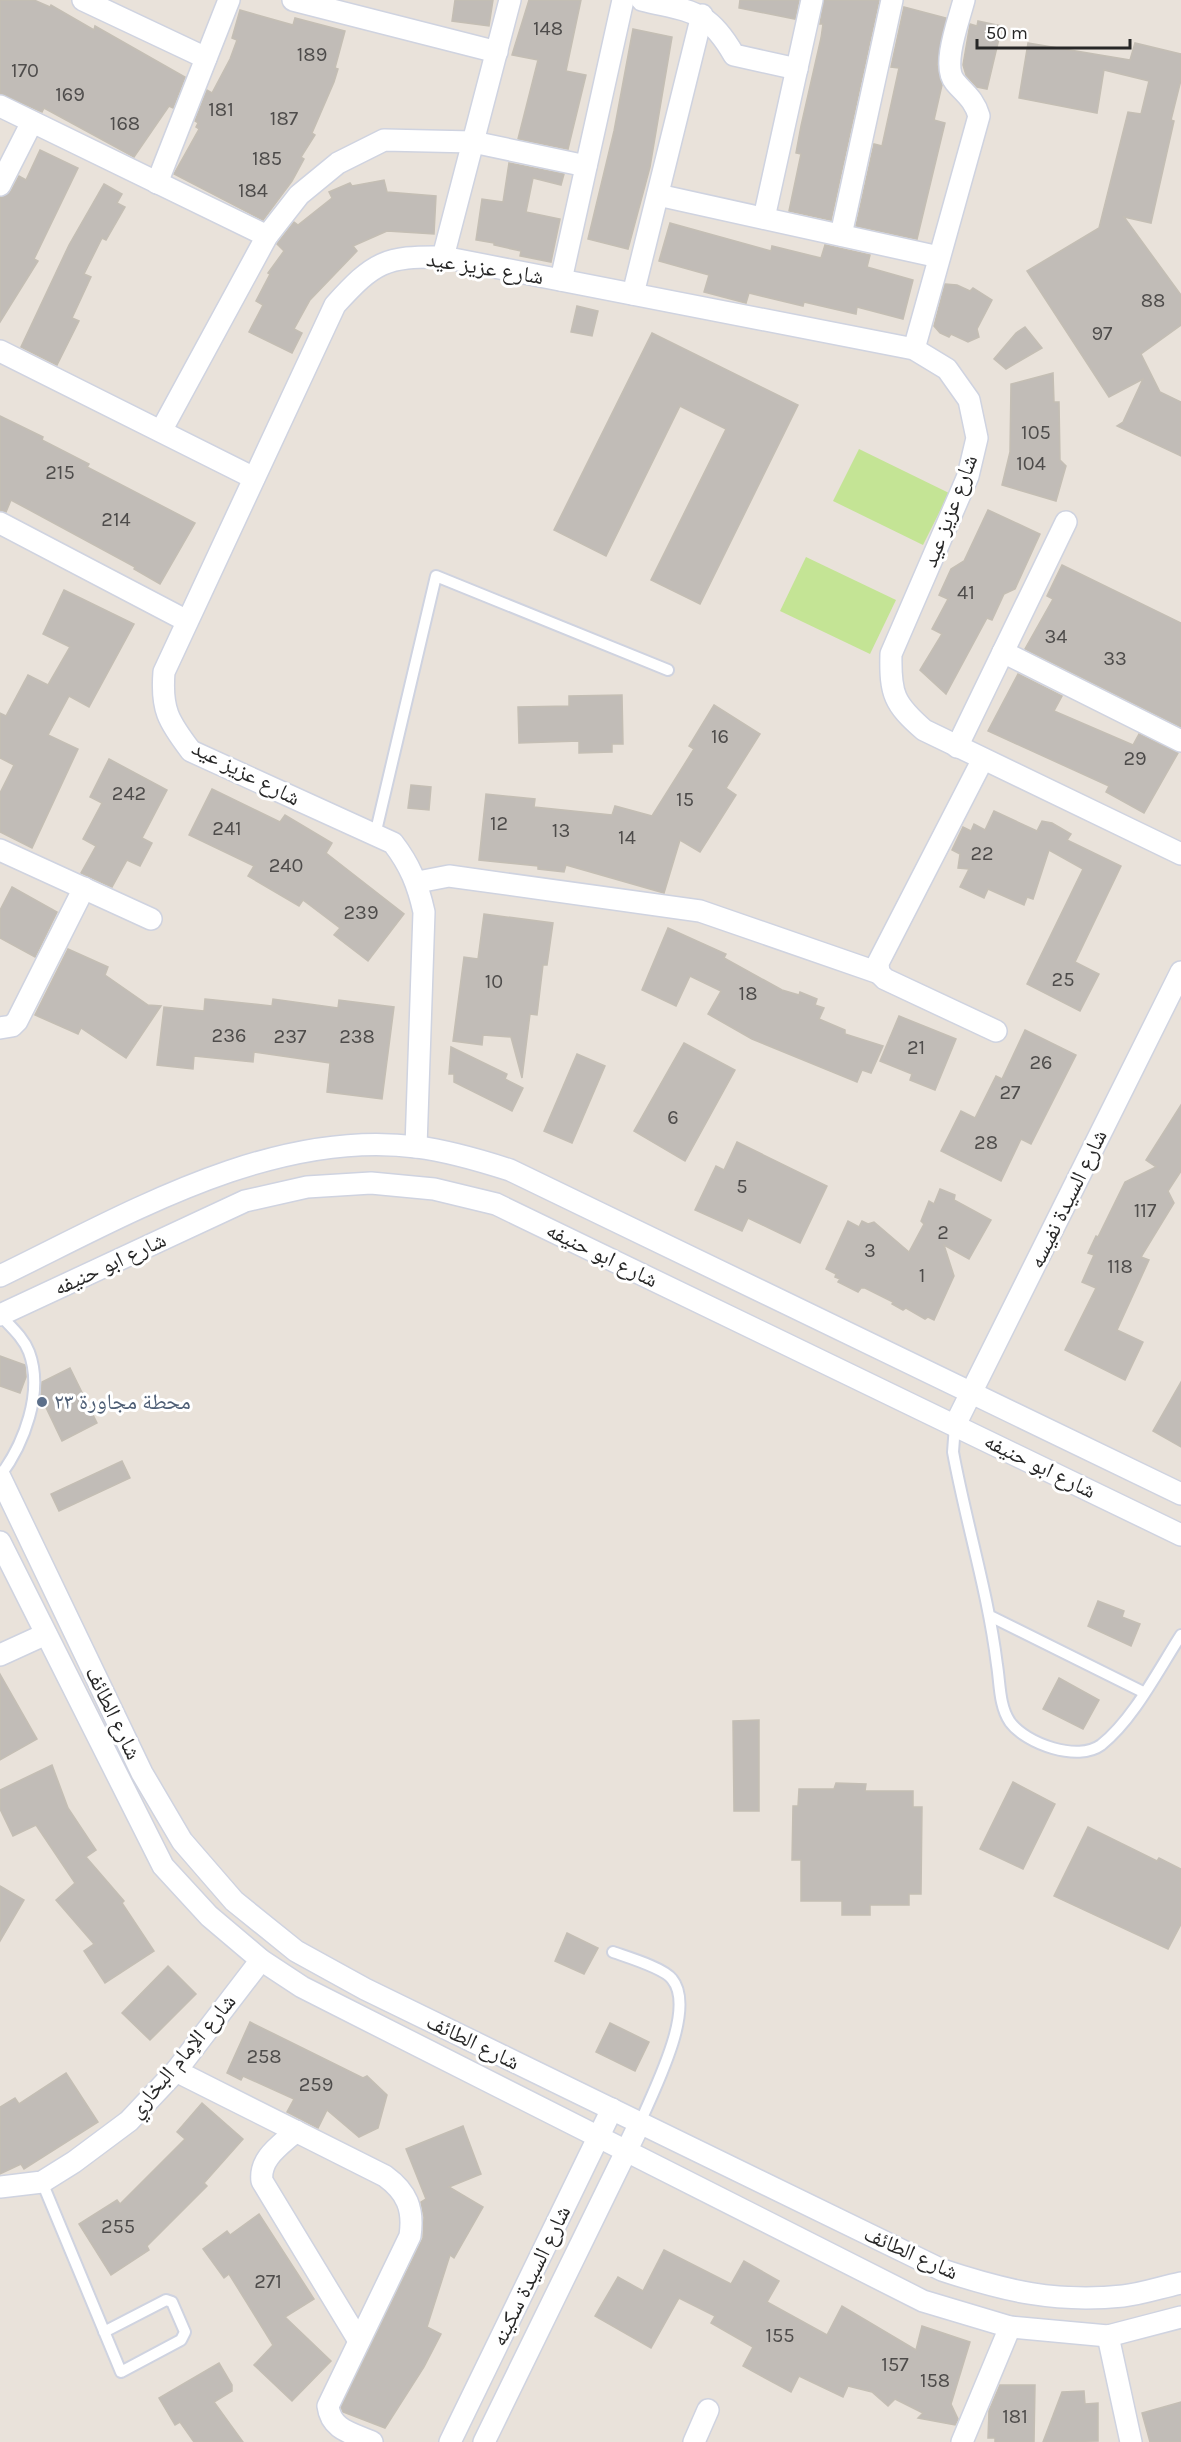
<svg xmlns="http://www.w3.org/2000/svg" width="1181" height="2442" font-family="Karla,'Noto Naskh Arabic',sans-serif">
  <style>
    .pitch { fill: #c4e495 }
    .building { fill: #c1bcb7; stroke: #c4beb4; stroke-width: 1.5 }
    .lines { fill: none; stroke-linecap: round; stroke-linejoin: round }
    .service-casing { stroke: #cfd3e0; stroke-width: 14 }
    .minor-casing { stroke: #cfd3e0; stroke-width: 24 }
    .service { stroke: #fff; stroke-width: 10 }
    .minor { stroke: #fff; stroke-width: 21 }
    .service-dot { fill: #5c6f8a; stroke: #fff; stroke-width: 2 }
    .labels { text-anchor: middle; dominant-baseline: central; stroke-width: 6; stroke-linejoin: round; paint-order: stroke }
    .number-label { font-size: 20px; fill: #4e4c4b }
    .street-label { font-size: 22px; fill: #272727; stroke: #fff }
    .service-label { font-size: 22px; fill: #4e5e75; stroke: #fff; text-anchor: start }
  </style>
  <rect width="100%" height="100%" fill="#e9e2da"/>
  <g class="pitch">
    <polygon points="859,449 949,493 923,545 833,501"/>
    <polygon points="806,557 896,600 870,654 780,611"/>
  </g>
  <g class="building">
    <polygon points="0,0 34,0 50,7 51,5 94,30 95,26 185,77 173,108 169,106 134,157 44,108 42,112 0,93"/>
    <polygon points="455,0 493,0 489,26 452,21"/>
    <polygon points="529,0 581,0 566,71 586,75 568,149 518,139 538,60 512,55"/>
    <polygon points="740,0 799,0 795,19 739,8"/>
    <polygon points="824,0 879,0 831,220 789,211 801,154 796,153 801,126 821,38 823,24 820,24"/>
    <polygon points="904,7 946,18 937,65 942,85 934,120 945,123 917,239 856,226 874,144 882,146 899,68 891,67"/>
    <polygon points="240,10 293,25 295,18 345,31 335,68 338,69 334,82 312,133 315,135 301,157 304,159 292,181 263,220 174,174 199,129 196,127 198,123 195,121 207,90 212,93 230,59 237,40 232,38"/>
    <polygon points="978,21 1002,26 987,89 977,87 966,75 963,65 970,24 977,26"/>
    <polygon points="633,29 672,37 650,167 628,249 588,239 614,131"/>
    <polygon points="1028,43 1130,60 1135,43 1181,54 1181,80 1171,120 1174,121 1151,223 1124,217 1181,295 1181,325 1141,354 1160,392 1181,402 1181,456 1117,426 1123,422 1143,379 1109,397 1027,271 1099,228 1128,112 1141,114 1149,81 1104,70 1097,113 1019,98"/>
    <polygon points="40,150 78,168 34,259 38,261 0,322 0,198 11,191 19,176 26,180"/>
    <polygon points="509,163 564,174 561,185 533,178 526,212 560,219 551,262 520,256 521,251 494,245 494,243 476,240 482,199 503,202"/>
    <polygon points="384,180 387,192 436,196 434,234 387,231 353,246 357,251 310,300 294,329 302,333 292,353 249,332 263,305 256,301 270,274 268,273 284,251 277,244 294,222 298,225 332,198 329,192 350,183 352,186"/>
    <polygon points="104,184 122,194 117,203 125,207 106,240 102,238 84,274 91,277 72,318 79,321 57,365 21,347 69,245"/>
    <polygon points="670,223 771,251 772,246 821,258 825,245 870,255 867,267 913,280 903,319 857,307 856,314 804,302 803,306 749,293 746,303 704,292 709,275 659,261"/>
    <polygon points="945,284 957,285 970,291 973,288 992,300 977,329 979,337 968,342 951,334 949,337 940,333 934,326"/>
    <polygon points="577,306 598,311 592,336 571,332"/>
    <polygon points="1025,327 1042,348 1006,369 994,359 1016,333"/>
    <polygon points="652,333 798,405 700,604 651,580 726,429 680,406 606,556 554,530"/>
    <polygon points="1053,373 1054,402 1059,402 1060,460 1066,466 1056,501 1002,485 1010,452 1011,384"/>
    <polygon points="0,416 43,437 42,440 89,464 87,467 195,523 160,584 134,569 135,567 11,500 6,512 0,510"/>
    <polygon points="988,510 1040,534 1015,589 1004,594 992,620 987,618 946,694 920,670 942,634 932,629 948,599 939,595 951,569 964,561"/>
    <polygon points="1062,565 1181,623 1181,727 1025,649 1053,599 1047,596"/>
    <polygon points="64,590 134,624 89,707 69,696 48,735 78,749 32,848 0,832 0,793 14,765 0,758 0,713 6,716 28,675 48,685 70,647 43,634"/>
    <polygon points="1018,674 1062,696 1054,711 1133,745 1139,734 1178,753 1144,813 1106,792 1109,786 988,731"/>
    <polygon points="622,695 623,744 612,744 612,752 579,753 579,741 519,743 518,707 569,706 569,696"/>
    <polygon points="714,705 760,734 726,788 736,795 700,852 680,840 664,893 566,865 564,872 538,869 538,866 479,860 486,794 535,799 534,807 612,815 615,806 652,816 694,749 689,746"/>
    <polygon points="109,759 167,790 142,838 152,843 140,866 127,860 112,887 81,873 96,846 83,839 102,803 90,797"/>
    <polygon points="411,785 431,787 429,810 408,808"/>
    <polygon points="212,789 280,822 285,815 332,843 326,853 404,914 368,961 334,935 340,928 303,900 299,906 248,876 254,866 189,835"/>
    <polygon points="994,811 1037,831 1042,821 1052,823 1071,834 1067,840 1121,866 1075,962 1099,974 1080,1011 1027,984 1083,869 1049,850 1033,899 1027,897 1024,905 988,889 984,898 960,887 969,869 958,868 960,854 952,850 963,827 971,831 974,824 985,830"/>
    <polygon points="12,887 57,912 35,957 0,938 0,910"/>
    <polygon points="484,914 553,923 547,965 543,965 537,1015 530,1014 522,1078 511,1037 483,1035 482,1045 453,1041 464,957 478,959"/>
    <polygon points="668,928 726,954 724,958 782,990 799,995 800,992 817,999 815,1005 824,1008 819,1019 845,1030 845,1034 883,1046 871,1073 862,1070 857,1082 752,1039 708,1014 721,991 690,976 676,1006 642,990"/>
    <polygon points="68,949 108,967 105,975 148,1005 161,1006 126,1058 81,1028 78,1034 35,1015"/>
    <polygon points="205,999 272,1006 273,999 338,1008 339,1000 394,1007 382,1099 327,1092 330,1063 254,1052 253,1062 194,1056 193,1069 157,1065 164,1007 204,1011"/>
    <polygon points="899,1016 956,1039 935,1090 910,1080 912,1074 880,1061"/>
    <polygon points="1025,1030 1076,1055 1031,1144 1021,1139 1001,1181 941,1151 961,1111 975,1118 996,1076 1002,1079"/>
    <polygon points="684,1043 735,1070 685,1161 634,1131"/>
    <polygon points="451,1047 507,1074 505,1079 523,1088 512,1111 454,1082 454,1074 449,1074"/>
    <polygon points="577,1054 605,1066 572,1143 544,1131"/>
    <polygon points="1181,1105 1181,1171 1168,1191 1174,1203 1141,1257 1149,1260 1117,1330 1143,1342 1125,1380 1065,1350 1096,1288 1082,1282 1094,1255 1088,1253 1096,1236 1098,1237 1125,1182 1156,1167 1146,1160"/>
    <polygon points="737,1142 827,1186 800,1243 748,1218 742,1231 695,1210 716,1166 724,1170"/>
    <polygon points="940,1189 955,1195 954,1200 991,1220 969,1259 944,1245 954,1276 934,1320 928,1317 925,1319 906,1308 903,1310 892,1304 893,1302 865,1288 861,1288 858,1292 838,1282 840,1279 835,1277 836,1274 826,1269 848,1221 859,1227 862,1221 868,1224 874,1222 909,1252 924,1224 921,1221 929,1201 934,1204"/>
    <polygon points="0,1356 25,1365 26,1377 20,1393 0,1386"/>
    <polygon points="70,1368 97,1423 62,1441 41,1397 42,1382"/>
    <polygon points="1181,1382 1181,1447 1153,1431"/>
    <polygon points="122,1461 130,1478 59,1511 51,1494"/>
    <polygon points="1098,1601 1124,1611 1122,1617 1140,1624 1131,1646 1088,1626"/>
    <polygon points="0,1674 37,1739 0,1760"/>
    <polygon points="1059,1678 1099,1700 1083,1729 1043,1709"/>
    <polygon points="759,1720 759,1811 734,1811 733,1721"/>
    <polygon points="52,1765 68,1808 96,1850 86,1857 124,1901 122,1903 154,1951 105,1983 84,1951 94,1944 56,1900 75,1883 36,1825 13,1836 0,1809 0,1790"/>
    <polygon points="1013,1782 1055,1804 1023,1869 980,1849"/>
    <polygon points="836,1783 866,1784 865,1791 913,1791 913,1807 922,1807 921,1894 909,1894 909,1905 870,1905 870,1915 842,1915 842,1901 801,1901 801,1860 792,1860 793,1806 798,1806 799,1789 834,1789"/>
    <polygon points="1088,1827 1157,1861 1159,1858 1181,1869 1181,1924 1168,1949 1054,1896"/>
    <polygon points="0,1886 24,1900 0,1941"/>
    <polygon points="567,1933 598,1948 584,1974 555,1961"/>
    <polygon points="168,1966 196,1994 150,2040 122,2013"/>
    <polygon points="250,2022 363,2078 367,2076 387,2095 378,2128 359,2137 327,2110 318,2128 287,2112 294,2099 243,2076 241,2080 227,2073"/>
    <polygon points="610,2023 649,2042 635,2071 596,2052"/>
    <polygon points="66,2073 98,2122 24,2169 21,2164 0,2174 0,2107 15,2098 19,2104"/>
    <polygon points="202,2103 243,2139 204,2183 207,2186 147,2246 149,2250 111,2275 79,2224 117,2200 120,2204 185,2139 177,2132"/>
    <polygon points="463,2126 481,2174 449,2187 483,2207 454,2258 450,2255 427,2327 441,2334 424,2367 385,2428 343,2412 341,2407 423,2238 424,2217 421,2202 426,2199 406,2149"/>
    <polygon points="259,2214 314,2299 285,2317 331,2361 292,2401 254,2365 273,2345 229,2274 224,2278 203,2249 227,2231 230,2235"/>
    <polygon points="664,2250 731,2284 744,2261 779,2281 767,2302 827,2335 842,2306 916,2350 922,2326 970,2342 951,2404 958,2419 955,2425 918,2418 923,2413 895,2399 888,2406 872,2392 848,2386 843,2397 799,2376 791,2392 743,2366 753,2347 711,2323 715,2316 679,2298 651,2348 595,2316 618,2277 643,2291"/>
    <polygon points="219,2363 232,2385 232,2391 214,2402 243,2442 194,2442 180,2422 175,2425 159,2398"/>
    <polygon points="1000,2385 1035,2385 1034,2442 995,2442 995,2438 988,2438 989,2411"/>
    <polygon points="1084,2391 1085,2404 1098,2403 1098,2441 1043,2442 1062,2392"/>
    <polygon points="1181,2402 1181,2442 1150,2442 1142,2413"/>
  </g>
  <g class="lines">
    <defs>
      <g id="service">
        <polyline points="375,835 436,576 668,670"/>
        <path d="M 955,1425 L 953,1452 C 966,1523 988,1592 997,1665 C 1000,1683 999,1706 1010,1722 C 1026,1744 1078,1762 1101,1745 C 1133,1720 1159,1669 1181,1635"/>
        <path d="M 0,1476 C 24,1444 44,1392 29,1352 C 23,1337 11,1327 0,1315"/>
        <polyline points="992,1617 1143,1692"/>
        <path d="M 613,1952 C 627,1957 664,1968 672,1979 C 697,2009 653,2091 640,2123"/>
        <polyline points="42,2182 121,2372 181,2340 185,2332 172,2302 166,2300 104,2332"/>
      </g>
      <g id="minor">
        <polyline points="83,0 206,58"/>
        <polyline points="293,0 497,52"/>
        <path d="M 642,0 C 690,12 707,8 734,55 L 797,69"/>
        <polyline points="0,106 267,236"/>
        <polyline points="157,183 229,0"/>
        <polyline points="0,185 32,122"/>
        <polyline points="658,195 939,257"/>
        <polyline points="764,218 812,0"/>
        <polyline points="841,235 892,0"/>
        <polyline points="443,257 510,0"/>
        <polyline points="561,280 623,0"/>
        <polyline points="633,294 702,15"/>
        <path d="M 914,349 L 979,116 C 974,99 965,94 955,82 C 941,66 959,20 964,0"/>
        <polyline points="0,351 254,478"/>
        <polyline points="161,431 267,236 299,195 338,163 384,140 473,142 586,166"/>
        <polyline points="0,523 187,621"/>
        <polyline points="1003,652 1181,741"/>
        <polyline points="957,747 1066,522"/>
        <polyline points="983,759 878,963 879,973 885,979 996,1031"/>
        <polyline points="0,850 151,919"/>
        <polyline points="418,882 449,876 700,911 879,973"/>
        <polyline points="0,1028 12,1026 17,1021 84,888"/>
        <path d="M 416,1147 L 424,912 C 418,885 410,865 393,843 L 191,751 C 168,721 161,709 164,672 L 335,305 C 374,262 385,256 443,257 L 914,349 L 947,369 L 969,400 L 977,438 L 968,476 L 891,654 C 890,694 894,704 924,730 L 1181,854"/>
        <path d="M 0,1276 C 126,1215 272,1128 417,1147 C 449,1151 479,1160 510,1170 L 1181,1494"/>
        <polyline points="0,1315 245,1201 307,1187 371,1183 434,1189 496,1204 1181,1535"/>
        <polyline points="955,1425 1181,972"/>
        <path d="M 0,1477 L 142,1773 L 182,1841 L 234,1901 L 296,1951 L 365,1989 L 942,2270 C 1005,2291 1056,2303 1123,2296 C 1142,2294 1162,2287 1181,2283"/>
        <polyline points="0,1542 163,1866 209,1916 261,1960 302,1987 923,2301 1010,2327 1108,2336 1181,2317"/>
        <polyline points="0,1655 46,1634"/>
        <path d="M 176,2071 L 385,2176 C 407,2192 414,2209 410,2236 L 328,2406 C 331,2430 352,2433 372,2442"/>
        <path d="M 296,2131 C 281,2145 259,2158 262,2181 L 359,2341"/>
        <polyline points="0,2187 42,2182 74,2162 129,2121 176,2071 261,1960"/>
        <polyline points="1108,2336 1131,2442"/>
        <polyline points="450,2442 612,2109"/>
        <polyline points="484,2442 640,2123"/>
        <polyline points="694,2442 708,2410"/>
        <polyline points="962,2442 1010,2327"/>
      </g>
    </defs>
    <use href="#service" class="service-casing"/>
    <use href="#minor" class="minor-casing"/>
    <use href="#service" class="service"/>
    <use href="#minor" class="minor"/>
  </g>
  <circle class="service-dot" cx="42" cy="1402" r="6"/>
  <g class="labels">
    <g class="number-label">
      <text x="548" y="28">148</text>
      <text x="312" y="54">189</text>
      <text x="25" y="70">170</text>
      <text x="70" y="94">169</text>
      <text x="221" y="109">181</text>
      <text x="284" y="118">187</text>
      <text x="125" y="123">168</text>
      <text x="267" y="158">185</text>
      <text x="253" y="190">184</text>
      <text x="1153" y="300">88</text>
      <text x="1102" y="333">97</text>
      <text x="1036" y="432">105</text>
      <text x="1031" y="463">104</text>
      <text x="60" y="472">215</text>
      <text x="116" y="519">214</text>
      <text x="966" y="592">41</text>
      <text x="1056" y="636">34</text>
      <text x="1115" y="658">33</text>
      <text x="720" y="736">16</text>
      <text x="1135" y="758">29</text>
      <text x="129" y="793">242</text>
      <text x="685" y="799">15</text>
      <text x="499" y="823">12</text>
      <text x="227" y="828">241</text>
      <text x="561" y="830">13</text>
      <text x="627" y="837">14</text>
      <text x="982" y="853">22</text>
      <text x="286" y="865">240</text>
      <text x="361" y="912">239</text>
      <text x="1063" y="979">25</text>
      <text x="494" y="981">10</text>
      <text x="748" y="993">18</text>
      <text x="229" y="1035">236</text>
      <text x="290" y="1036">237</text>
      <text x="357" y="1036">238</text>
      <text x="916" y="1047">21</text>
      <text x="1041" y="1062">26</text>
      <text x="1010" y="1092">27</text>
      <text x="673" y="1117">6</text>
      <text x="986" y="1142">28</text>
      <text x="742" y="1186">5</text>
      <text x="1145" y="1210">117</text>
      <text x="943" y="1232">2</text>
      <text x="870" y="1250">3</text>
      <text x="1120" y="1266">118</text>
      <text x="922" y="1275">1</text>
      <text x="264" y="2056">258</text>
      <text x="316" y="2084">259</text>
      <text x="118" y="2226">255</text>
      <text x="268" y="2281">271</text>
      <text x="780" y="2335">155</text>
      <text x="895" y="2364">157</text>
      <text x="935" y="2380">158</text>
      <text x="1015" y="2416">181</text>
    </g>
    <g class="street-label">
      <text transform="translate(485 268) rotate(9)">شارع عزيز عيد</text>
      <text transform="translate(950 511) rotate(-69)">شارع عزيز عيد</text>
      <text transform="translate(246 773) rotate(27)">شارع عزيز عيد</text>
      <text transform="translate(1068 1199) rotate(-64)">شارع السيدة نفيسه</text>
      <text transform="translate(602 1255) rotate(26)">شارع ابو حنيفه</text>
      <text transform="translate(110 1264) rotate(-25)">شارع ابو حنيفه</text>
      <text transform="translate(1040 1466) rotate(26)">شارع ابو حنيفه</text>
      <text transform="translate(113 1713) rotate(64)">شارع الطائف</text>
      <text transform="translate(473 2042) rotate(26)">شارع الطائف</text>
      <text transform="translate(182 2056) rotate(-50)">شارع الإمام البخاري</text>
      <text transform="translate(911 2253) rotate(24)">شارع الطائف</text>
      <text transform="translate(531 2276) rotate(-64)">شارع السيدة سكينه</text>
    </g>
    <g class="service-label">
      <text x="54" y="1402">محطة مجاورة ٢٣</text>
    </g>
  </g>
  <path d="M977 39v9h153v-9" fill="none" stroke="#272727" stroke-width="3"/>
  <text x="986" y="39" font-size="18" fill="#272727" stroke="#ffffff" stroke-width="4.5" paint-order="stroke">50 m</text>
</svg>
